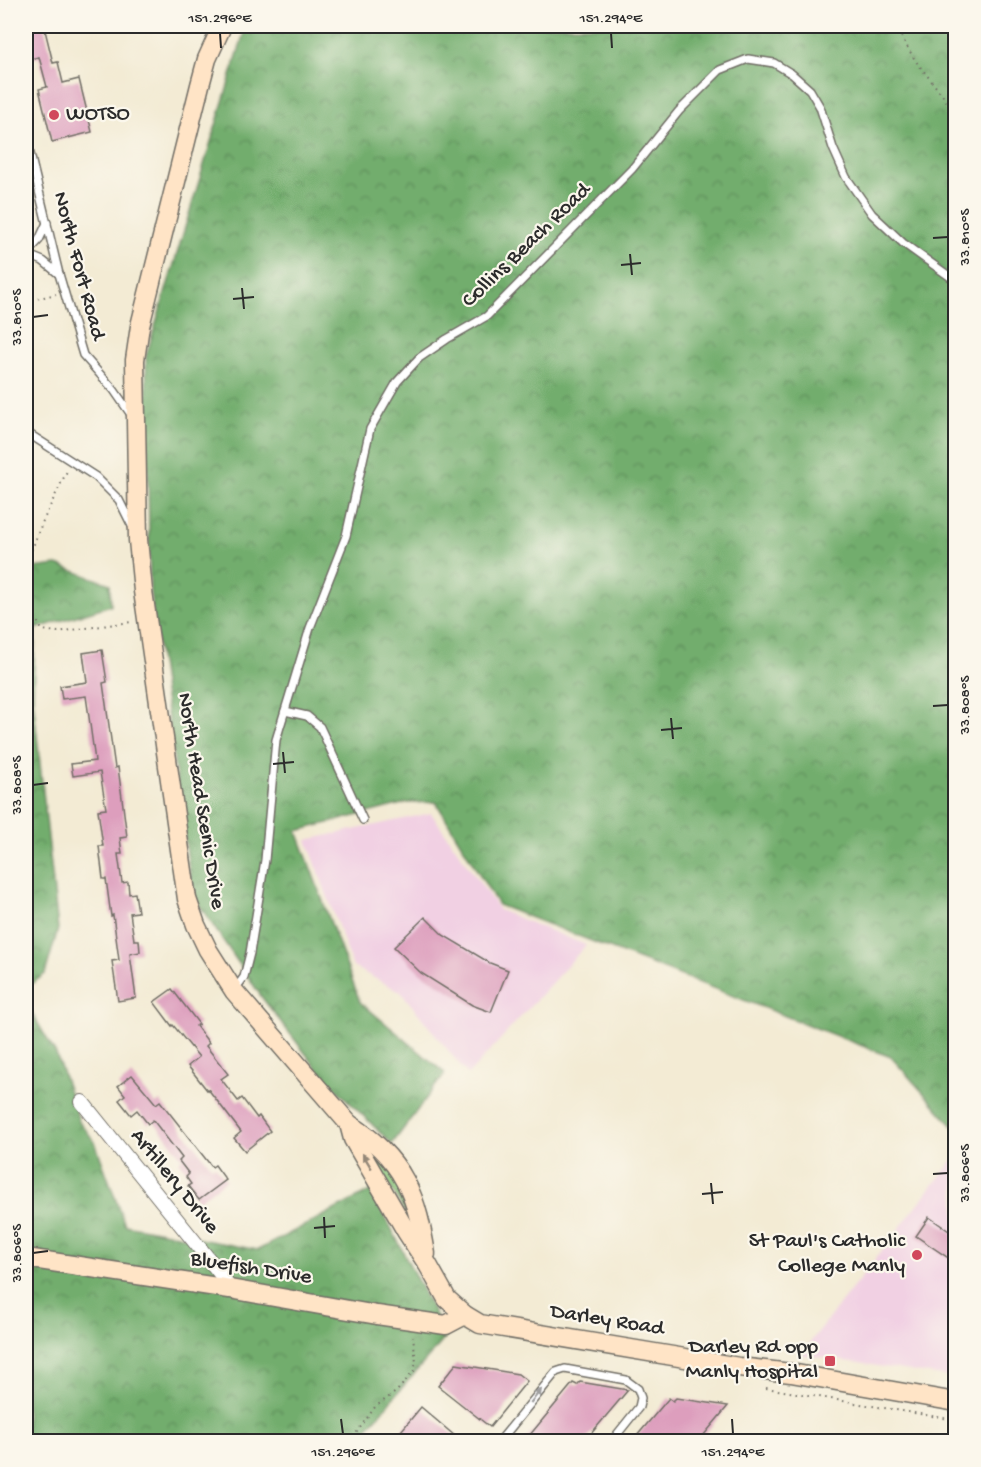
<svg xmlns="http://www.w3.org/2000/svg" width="981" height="1467" font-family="'Gochi Hand',sans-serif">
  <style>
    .built { fill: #f1d0e3 }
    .grass { fill: url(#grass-tufts); stroke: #5c7a54; stroke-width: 1.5 }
    .forest { fill: url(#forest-crowns); stroke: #4e6c4c; stroke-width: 1.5 }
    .building { fill: #dd9ebd }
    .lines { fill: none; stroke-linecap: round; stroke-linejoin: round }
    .lane-casing { stroke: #716e66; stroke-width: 10 }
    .street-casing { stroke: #716e66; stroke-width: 16 }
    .secondary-casing { stroke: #716e66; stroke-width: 21 }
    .path { stroke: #716e66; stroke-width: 2; stroke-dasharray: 1.5 4.5; stroke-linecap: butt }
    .lane { stroke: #fff; stroke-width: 7 }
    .street { stroke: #fff; stroke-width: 14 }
    .secondary { stroke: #ffe4c6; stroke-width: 18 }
    .oneway { fill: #958878 }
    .oneway2 { fill: #a0a0a0 }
    .ticks { fill: none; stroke: #2b2b2b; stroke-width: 2 }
    .poi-dot { fill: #d1495b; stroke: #fbf7ec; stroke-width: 2 }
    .labels { text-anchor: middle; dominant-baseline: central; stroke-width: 4.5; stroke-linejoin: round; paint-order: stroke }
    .poi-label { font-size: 22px; fill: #2b2b2b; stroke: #fbf7ec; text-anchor: end }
    .street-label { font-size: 22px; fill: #2b2b2b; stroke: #fbf7ec }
    .neatline { fill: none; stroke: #2b2b2b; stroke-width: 2 }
    .ticks-label { font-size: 15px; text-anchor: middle; fill: #2b2b2b }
  </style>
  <defs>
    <pattern id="grass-tufts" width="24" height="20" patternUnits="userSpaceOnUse" patternTransform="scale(1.5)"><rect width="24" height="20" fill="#8dc97e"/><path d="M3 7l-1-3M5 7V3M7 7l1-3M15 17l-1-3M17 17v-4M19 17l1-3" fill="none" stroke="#73a367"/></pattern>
    <pattern id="forest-crowns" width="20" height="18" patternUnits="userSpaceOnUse" patternTransform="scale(1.5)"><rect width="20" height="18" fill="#72ad6d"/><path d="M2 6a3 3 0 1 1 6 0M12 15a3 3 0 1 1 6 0" fill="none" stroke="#5e8d5a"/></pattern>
  </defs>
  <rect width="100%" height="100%" fill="#fbf7ec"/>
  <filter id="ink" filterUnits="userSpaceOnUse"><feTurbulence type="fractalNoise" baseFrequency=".0167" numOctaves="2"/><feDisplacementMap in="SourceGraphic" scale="12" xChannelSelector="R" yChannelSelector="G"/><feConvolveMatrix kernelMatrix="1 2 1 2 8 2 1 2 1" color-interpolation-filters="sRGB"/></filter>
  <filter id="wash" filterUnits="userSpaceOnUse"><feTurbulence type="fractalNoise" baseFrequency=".008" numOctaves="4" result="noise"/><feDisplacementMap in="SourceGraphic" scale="24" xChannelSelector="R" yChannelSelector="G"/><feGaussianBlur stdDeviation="1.35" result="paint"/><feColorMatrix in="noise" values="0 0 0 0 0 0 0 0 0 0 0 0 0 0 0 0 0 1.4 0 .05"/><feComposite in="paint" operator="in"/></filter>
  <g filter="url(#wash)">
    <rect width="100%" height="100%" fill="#f3ebd4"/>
    <g class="built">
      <polygon points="431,813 499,910 586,945 468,1075 401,992 353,967 307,840"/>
      <polygon points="955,1157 955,1378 801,1354"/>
    </g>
    <polygon class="grass" points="372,1152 394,1172 412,1224 373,1157"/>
    <g class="forest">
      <polygon points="246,26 955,26 955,1128 891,1057 498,905 436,802 406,803 297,831 360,1002 445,1073 392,1144 323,1076 263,999 193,896 150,592 146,356"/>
      <polygon points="57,565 110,584 111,605 35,629 33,699 58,929 45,974 26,988 26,569"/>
      <polygon points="26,1003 56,1054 79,1121 95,1142 125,1225 258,1250 372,1190 446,1337 356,1441 26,1441"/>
    </g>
    <g id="blocks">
      <g class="building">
        <polygon points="26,26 44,26 53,63 58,62 63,83 79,79 92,132 52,142 39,89 47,87 39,57 30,59 26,40"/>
        <polygon points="102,650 107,682 103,683 115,768 118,767 127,837 120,838 122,854 118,854 122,883 128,882 129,894 135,893 138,912 130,913 134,940 139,940 140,952 130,954 136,998 118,1001 112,961 119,960 113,915 111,916 106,879 103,879 99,846 103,846 98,810 106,809 100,772 73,776 71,764 95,761 90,724 86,696 62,699 60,686 87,682 83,653"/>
        <polygon points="425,917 443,935 490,963 508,970 491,1012 472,1005 421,973 394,947"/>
        <polygon points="172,989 199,1024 196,1026 209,1043 206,1046 228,1074 221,1079 238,1101 242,1098 257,1118 259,1116 270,1131 245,1151 234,1138 241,1132 208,1089 207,1090 188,1066 199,1057 173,1025 172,1026 154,1002"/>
        <polygon points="132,1075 156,1104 160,1101 212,1167 215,1165 226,1180 199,1200 188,1186 191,1184 186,1177 189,1174 179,1161 182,1158 153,1120 148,1124 137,1110 131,1115 119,1100 125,1095 118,1086"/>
        <polygon points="929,1217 956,1236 956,1263 916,1236"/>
        <polygon points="456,1364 518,1374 527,1381 490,1427 438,1386"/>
        <polygon points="580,1382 628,1390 584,1442 524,1442 573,1383 577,1385"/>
        <polygon points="669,1398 673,1401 676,1398 728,1406 698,1442 642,1442 636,1437"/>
        <polygon points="421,1407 462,1442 392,1442"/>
      </g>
    </g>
  </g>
  <g filter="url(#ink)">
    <use href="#blocks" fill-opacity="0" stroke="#716e66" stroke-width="1.5"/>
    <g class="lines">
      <defs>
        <g id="lane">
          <polyline points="26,137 59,274 83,355 114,390 132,416"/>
          <polyline points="26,254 43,261 59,274"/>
          <polyline points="26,254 39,240 47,223"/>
          <polyline points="26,432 96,477 119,500 133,528"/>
          <polyline points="285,711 307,716 320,727 363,820"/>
          <polyline points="236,988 244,977 250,953 265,860 276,740 310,628 346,536 370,429 397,382 419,358 447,339 487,316 632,169 679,111 720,70 748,59 774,63 792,74 810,90 820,107 833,148 846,177 872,214 903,243 956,281"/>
          <polyline points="499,1442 556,1372 565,1369 626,1380 638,1389 641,1398 639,1407 611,1442"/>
        </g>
        <polyline id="street" points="82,1102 219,1272 230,1289"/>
        <g id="secondary">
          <polyline points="222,26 207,59 200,85 140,326 135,360 138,540 143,591 187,899 196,925 208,950 234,991 349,1124 353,1139 406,1231 428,1265 447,1299 465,1315 480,1324 739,1367 791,1373 956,1402"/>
          <path d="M 349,1124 C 371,1137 393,1158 405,1181 C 417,1203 422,1230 426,1254"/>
          <polyline points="26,1258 230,1289 377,1315 446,1325 465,1315"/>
        </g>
      </defs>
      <use href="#lane" class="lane-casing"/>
      <use href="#street" class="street-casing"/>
      <use href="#secondary" class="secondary-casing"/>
      <g class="path">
        <polyline points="895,26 915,60 943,96 956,117"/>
        <polyline points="32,300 56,294"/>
        <polyline points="26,553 32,549 42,523 67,471"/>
        <polyline points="26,601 42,630 57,632 131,622"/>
        <polyline points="766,1388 956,1420"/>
        <polyline points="349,1442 357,1432 375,1407 397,1391 414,1371 416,1362 413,1336"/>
      </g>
      <use href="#lane" class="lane"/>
      <use href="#street" class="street"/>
      <use href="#secondary" class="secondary"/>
    </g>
    <defs><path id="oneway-solid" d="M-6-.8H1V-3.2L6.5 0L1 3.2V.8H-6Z" transform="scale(1.5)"/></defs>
    <use class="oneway" href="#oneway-solid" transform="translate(367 1161) rotate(-121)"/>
    <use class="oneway2" href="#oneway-solid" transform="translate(536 1396) rotate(-51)"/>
  </g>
  <path class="ticks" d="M 220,33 L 221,48M 611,33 L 612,48M 933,238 L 948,237M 630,254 L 632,275M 621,265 L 641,263M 242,288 L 244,309M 233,299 L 254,297M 33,317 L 48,315M 933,706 L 948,705M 671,718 L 673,739M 661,730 L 682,728M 283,752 L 285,773M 273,764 L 294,762M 33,785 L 48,783M 933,1174 L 948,1173M 711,1183 L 713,1204M 702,1194 L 723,1192M 324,1217 L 325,1238M 314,1228 L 335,1226M 33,1253 L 48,1251M 341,1419 L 343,1434M 732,1419 L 733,1434"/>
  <g class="poi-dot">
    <circle cx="54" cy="115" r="6"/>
    <circle cx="917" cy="1255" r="6"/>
    <rect x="824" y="1355" width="12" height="12" rx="3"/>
  </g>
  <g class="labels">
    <g class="poi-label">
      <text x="66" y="115" text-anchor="start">WOTSO</text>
      <text x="905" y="1242">St Paul's Catholic<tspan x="905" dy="25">College Manly</tspan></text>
      <text x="818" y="1348">Darley Rd opp<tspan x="818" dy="25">Manly Hospital</tspan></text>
    </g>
    <g class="street-label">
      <text transform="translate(527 246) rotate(-44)">Collins Beach Road</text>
      <text transform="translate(78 266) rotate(75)">North Fort Road</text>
      <text transform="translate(200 801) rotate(81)">North Head Scenic Drive</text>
      <text transform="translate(174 1182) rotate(51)">Artillery Drive</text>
      <text transform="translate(251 1269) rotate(9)">Bluefish Drive</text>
      <text transform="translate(607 1321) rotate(9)">Darley Road</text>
    </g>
  </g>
  <rect width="981" height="1467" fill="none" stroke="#fbf7ec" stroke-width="66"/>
  <rect x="33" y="33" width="915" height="1401" class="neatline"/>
  <g class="ticks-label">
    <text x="220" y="22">151.296°E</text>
    <text x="611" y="22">151.294°E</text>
    <text transform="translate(964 237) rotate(-90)" y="5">33.810°S</text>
    <text transform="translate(16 317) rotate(-90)" y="5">33.810°S</text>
    <text transform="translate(964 705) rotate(-90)" y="5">33.808°S</text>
    <text transform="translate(16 785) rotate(-90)" y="5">33.808°S</text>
    <text transform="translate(964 1173) rotate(-90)" y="5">33.806°S</text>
    <text transform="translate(16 1253) rotate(-90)" y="5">33.806°S</text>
    <text x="343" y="1456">151.296°E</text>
    <text x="733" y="1456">151.294°E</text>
  </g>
</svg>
